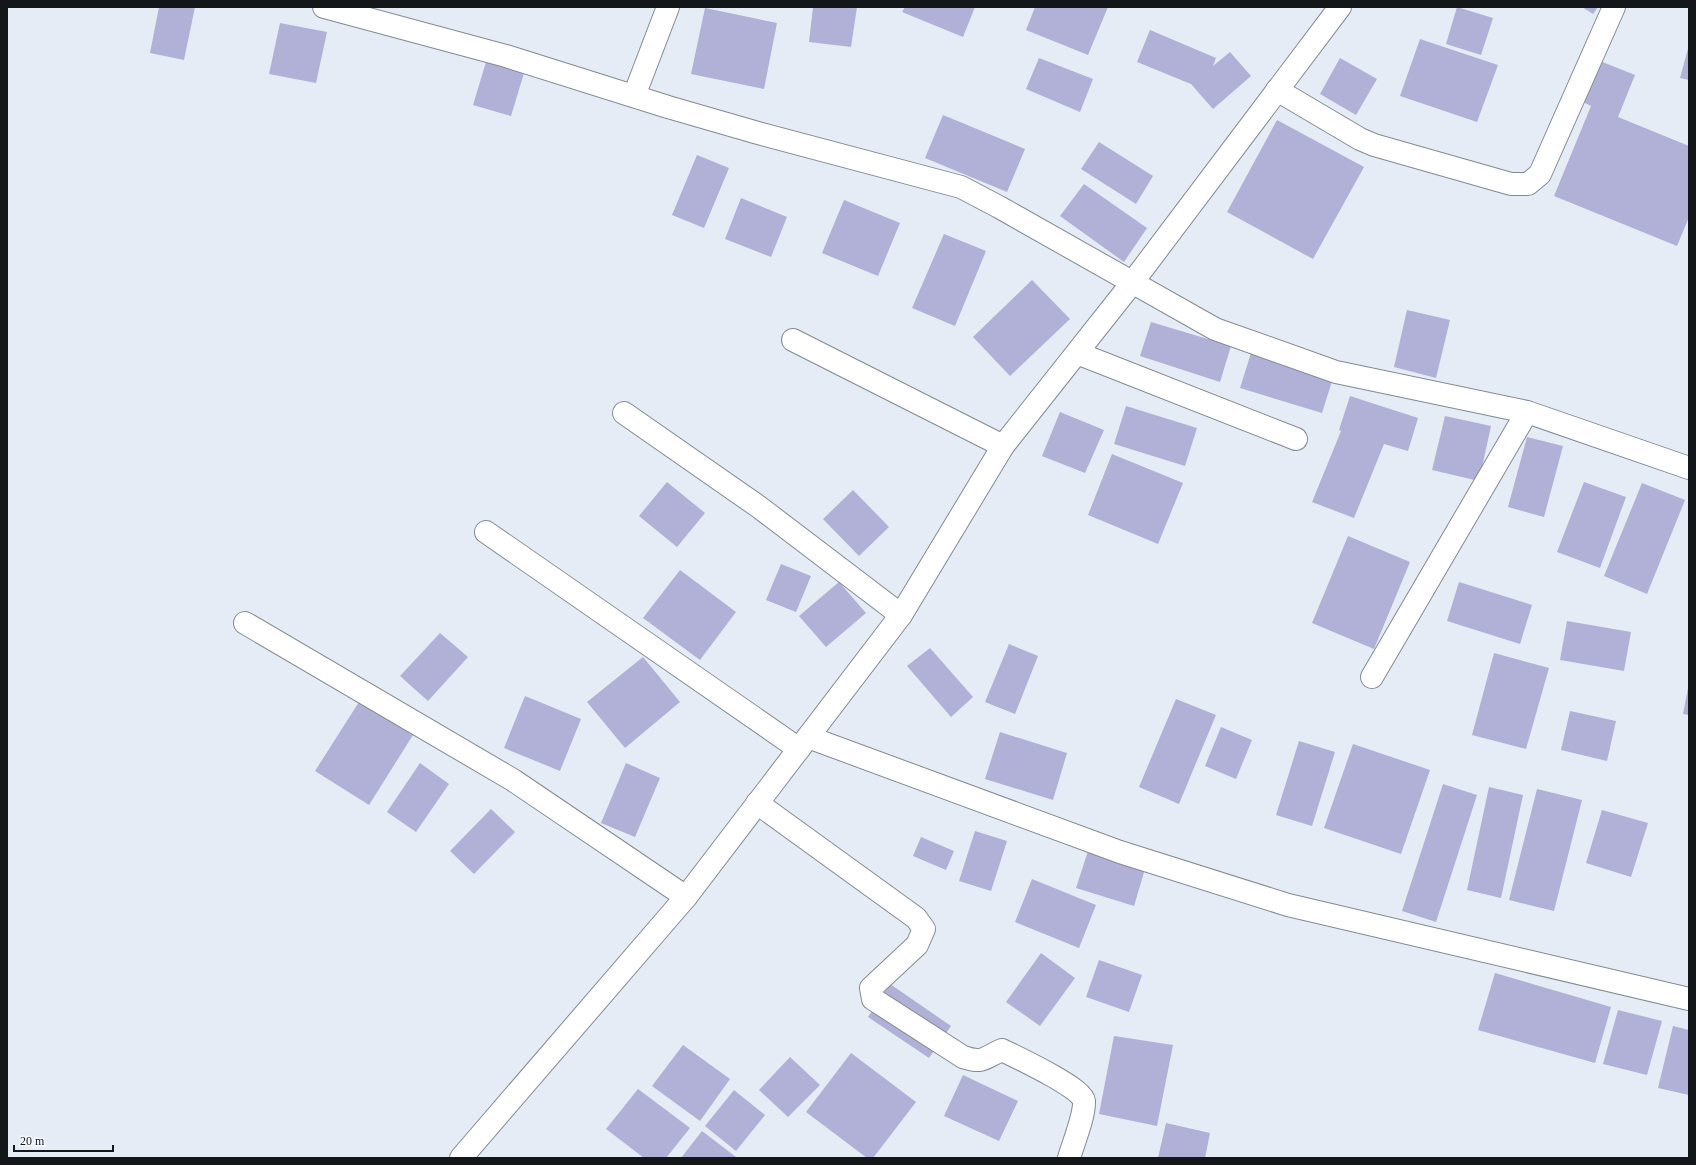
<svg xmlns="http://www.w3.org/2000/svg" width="1696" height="1165" font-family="Georgia,serif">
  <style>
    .building { fill: #b1b0d6 }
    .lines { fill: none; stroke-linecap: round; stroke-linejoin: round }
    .minor-casing { stroke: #848a93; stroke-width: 24 }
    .secondary-casing { stroke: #848a93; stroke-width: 24 }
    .minor { stroke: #fff; stroke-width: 22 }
    .secondary { stroke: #fff; stroke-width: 22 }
  </style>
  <rect width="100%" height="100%" fill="#e5ecf6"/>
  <g class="building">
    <polygon points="159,7 195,7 184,60 150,53"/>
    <polygon points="813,7 857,7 851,47 809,42"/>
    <polygon points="905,7 975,7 963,37 902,12"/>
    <polygon points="1035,7 1108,7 1088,55 1026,30"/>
    <polygon points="1457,7 1493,18 1481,55 1446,44"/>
    <polygon points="1582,7 1598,7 1593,14"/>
    <polygon points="705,8 777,23 764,89 691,74"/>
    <polygon points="280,23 327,32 316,83 269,74"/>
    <polygon points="1150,30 1216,58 1213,66 1230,52 1251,76 1213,109 1191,84 1137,62"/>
    <polygon points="1420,39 1498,65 1477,122 1400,96"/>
    <polygon points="1689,45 1689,80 1680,78"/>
    <polygon points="1039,58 1093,79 1080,112 1026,89"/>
    <polygon points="1340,58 1377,79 1356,115 1320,94"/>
    <polygon points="1600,61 1635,75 1618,117 1689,146 1689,217 1677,246 1554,196 1591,106 1583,102"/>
    <polygon points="486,62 524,73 511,116 473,105"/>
    <polygon points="943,115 1025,149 1007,192 925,158"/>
    <polygon points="1277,120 1364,167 1313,259 1227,212"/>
    <polygon points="1099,142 1153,176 1136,204 1081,169"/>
    <polygon points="697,155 729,168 704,228 672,215"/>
    <polygon points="1084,184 1147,228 1124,262 1060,216"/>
    <polygon points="741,198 787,217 771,257 725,239"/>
    <polygon points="844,200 900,223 878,276 822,253"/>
    <polygon points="944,234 986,251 955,326 912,308"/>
    <polygon points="1032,280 1070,319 1010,376 973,337"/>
    <polygon points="1407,310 1450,320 1436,378 1394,367"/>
    <polygon points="1151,322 1231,346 1220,382 1140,356"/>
    <polygon points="1251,353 1333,378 1322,413 1240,388"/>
    <polygon points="1350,396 1418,418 1408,451 1384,444 1354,518 1312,502 1341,431 1339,430"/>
    <polygon points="1126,406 1197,428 1185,466 1114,444"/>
    <polygon points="1060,412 1104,430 1085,473 1042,456"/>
    <polygon points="1445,416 1491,426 1479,481 1432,470"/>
    <polygon points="1527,437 1563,446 1544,517 1508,507"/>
    <polygon points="1112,454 1183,483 1158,544 1088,515"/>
    <polygon points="667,482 705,513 677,547 639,516"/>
    <polygon points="1584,482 1626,497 1600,568 1557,552"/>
    <polygon points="1642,483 1685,500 1647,594 1604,576"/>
    <polygon points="853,490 889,527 859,556 823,519"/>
    <polygon points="1348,536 1410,562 1374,649 1312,623"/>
    <polygon points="781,564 811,576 796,612 766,600"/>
    <polygon points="680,570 736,612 700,660 643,618"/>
    <polygon points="839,582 866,613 826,647 799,616"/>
    <polygon points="1459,582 1532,605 1520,644 1447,621"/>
    <polygon points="1567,621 1631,632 1624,671 1560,660"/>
    <polygon points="440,633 468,657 428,701 400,676"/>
    <polygon points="1009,644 1038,656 1015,714 985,702"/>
    <polygon points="930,648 973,697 951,717 907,666"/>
    <polygon points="1494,653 1549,668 1526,749 1472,735"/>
    <polygon points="643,657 680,702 625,748 587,702"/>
    <polygon points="1688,688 1689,688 1689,715 1683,714"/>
    <polygon points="525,696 581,719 560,771 504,748"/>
    <polygon points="1176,699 1216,715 1179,804 1139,787"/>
    <polygon points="359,702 413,735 369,805 315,771"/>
    <polygon points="1570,711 1616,721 1607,761 1561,750"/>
    <polygon points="1221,727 1252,740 1236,779 1205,766"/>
    <polygon points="1000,732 1067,753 1053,800 985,779"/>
    <polygon points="1299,741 1335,752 1312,826 1276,815"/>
    <polygon points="1353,744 1430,770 1401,854 1324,828"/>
    <polygon points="420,763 449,784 416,832 387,812"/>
    <polygon points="626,763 660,778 635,837 601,823"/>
    <polygon points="1443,784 1477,795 1436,922 1402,911"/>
    <polygon points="1489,787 1523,795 1501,898 1467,890"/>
    <polygon points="1537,789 1582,800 1554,911 1509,900"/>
    <polygon points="491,809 515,832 474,874 450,851"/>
    <polygon points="1602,810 1648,823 1631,877 1586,863"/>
    <polygon points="975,831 1007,841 991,891 959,881"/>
    <polygon points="921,837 954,851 946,870 913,856"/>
    <polygon points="1088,851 1145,869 1134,906 1076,888"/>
    <polygon points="1032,879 1096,905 1079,948 1015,922"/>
    <polygon points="1041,953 1075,978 1040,1026 1006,1002"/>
    <polygon points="1099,960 1142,975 1129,1012 1086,997"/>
    <polygon points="1495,973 1611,1007 1595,1063 1478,1030"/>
    <polygon points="890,984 951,1026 929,1058 868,1017"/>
    <polygon points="1618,1010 1662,1021 1647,1075 1603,1064"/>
    <polygon points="1673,1026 1689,1030 1689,1095 1658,1088"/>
    <polygon points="1114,1036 1173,1045 1157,1126 1099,1114"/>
    <polygon points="683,1045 730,1079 700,1121 652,1086"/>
    <polygon points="851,1053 916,1102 873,1158 867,1158 806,1112"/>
    <polygon points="790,1057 820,1085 788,1117 759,1090"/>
    <polygon points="963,1075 1018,1101 999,1141 944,1116"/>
    <polygon points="638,1089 690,1128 666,1158 644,1158 606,1129"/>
    <polygon points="734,1090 765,1115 736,1151 705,1126"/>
    <polygon points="1166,1123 1210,1133 1205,1158 1158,1158"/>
    <polygon points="702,1131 736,1157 735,1158 681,1158"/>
  </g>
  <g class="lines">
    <defs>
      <g id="minor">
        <polyline points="324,7 506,56 668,107 758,133 961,187 999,207 1215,329 1336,372 1527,412 1689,468"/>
        <polyline points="1277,90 1360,139 1374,145 1511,184 1528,184 1540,174 1614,7"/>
        <polyline points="634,96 668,7"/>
        <polyline points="793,340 1003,446"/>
        <polyline points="1077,353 1296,439"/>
        <polyline points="624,413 759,507 901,615"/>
        <polyline points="486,532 799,749"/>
        <polyline points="245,623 513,780 686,897"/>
        <polyline points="1372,677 1527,412"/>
        <polyline points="808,737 1120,852 1288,905 1689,999"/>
        <path d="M 757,803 L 916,918 L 924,929 L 917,945 L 871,988 L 873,999 L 963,1057 C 984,1064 983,1058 1002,1050 C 1016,1057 1083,1088 1084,1101 C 1085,1115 1073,1144 1069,1158"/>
      </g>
      <polyline id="secondary" points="461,1158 686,897 901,615 1003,446 1132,283 1340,7"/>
    </defs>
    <use href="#minor" class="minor-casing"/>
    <use href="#secondary" class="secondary-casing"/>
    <use href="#minor" class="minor"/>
    <use href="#secondary" class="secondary"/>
  </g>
  <rect width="1696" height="1165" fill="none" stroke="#14171a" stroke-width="16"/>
  <path d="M14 1145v6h99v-6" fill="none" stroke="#14171a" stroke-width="2"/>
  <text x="20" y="1145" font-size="12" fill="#14171a" stroke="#f5f9ff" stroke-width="3" paint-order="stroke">20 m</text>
</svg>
